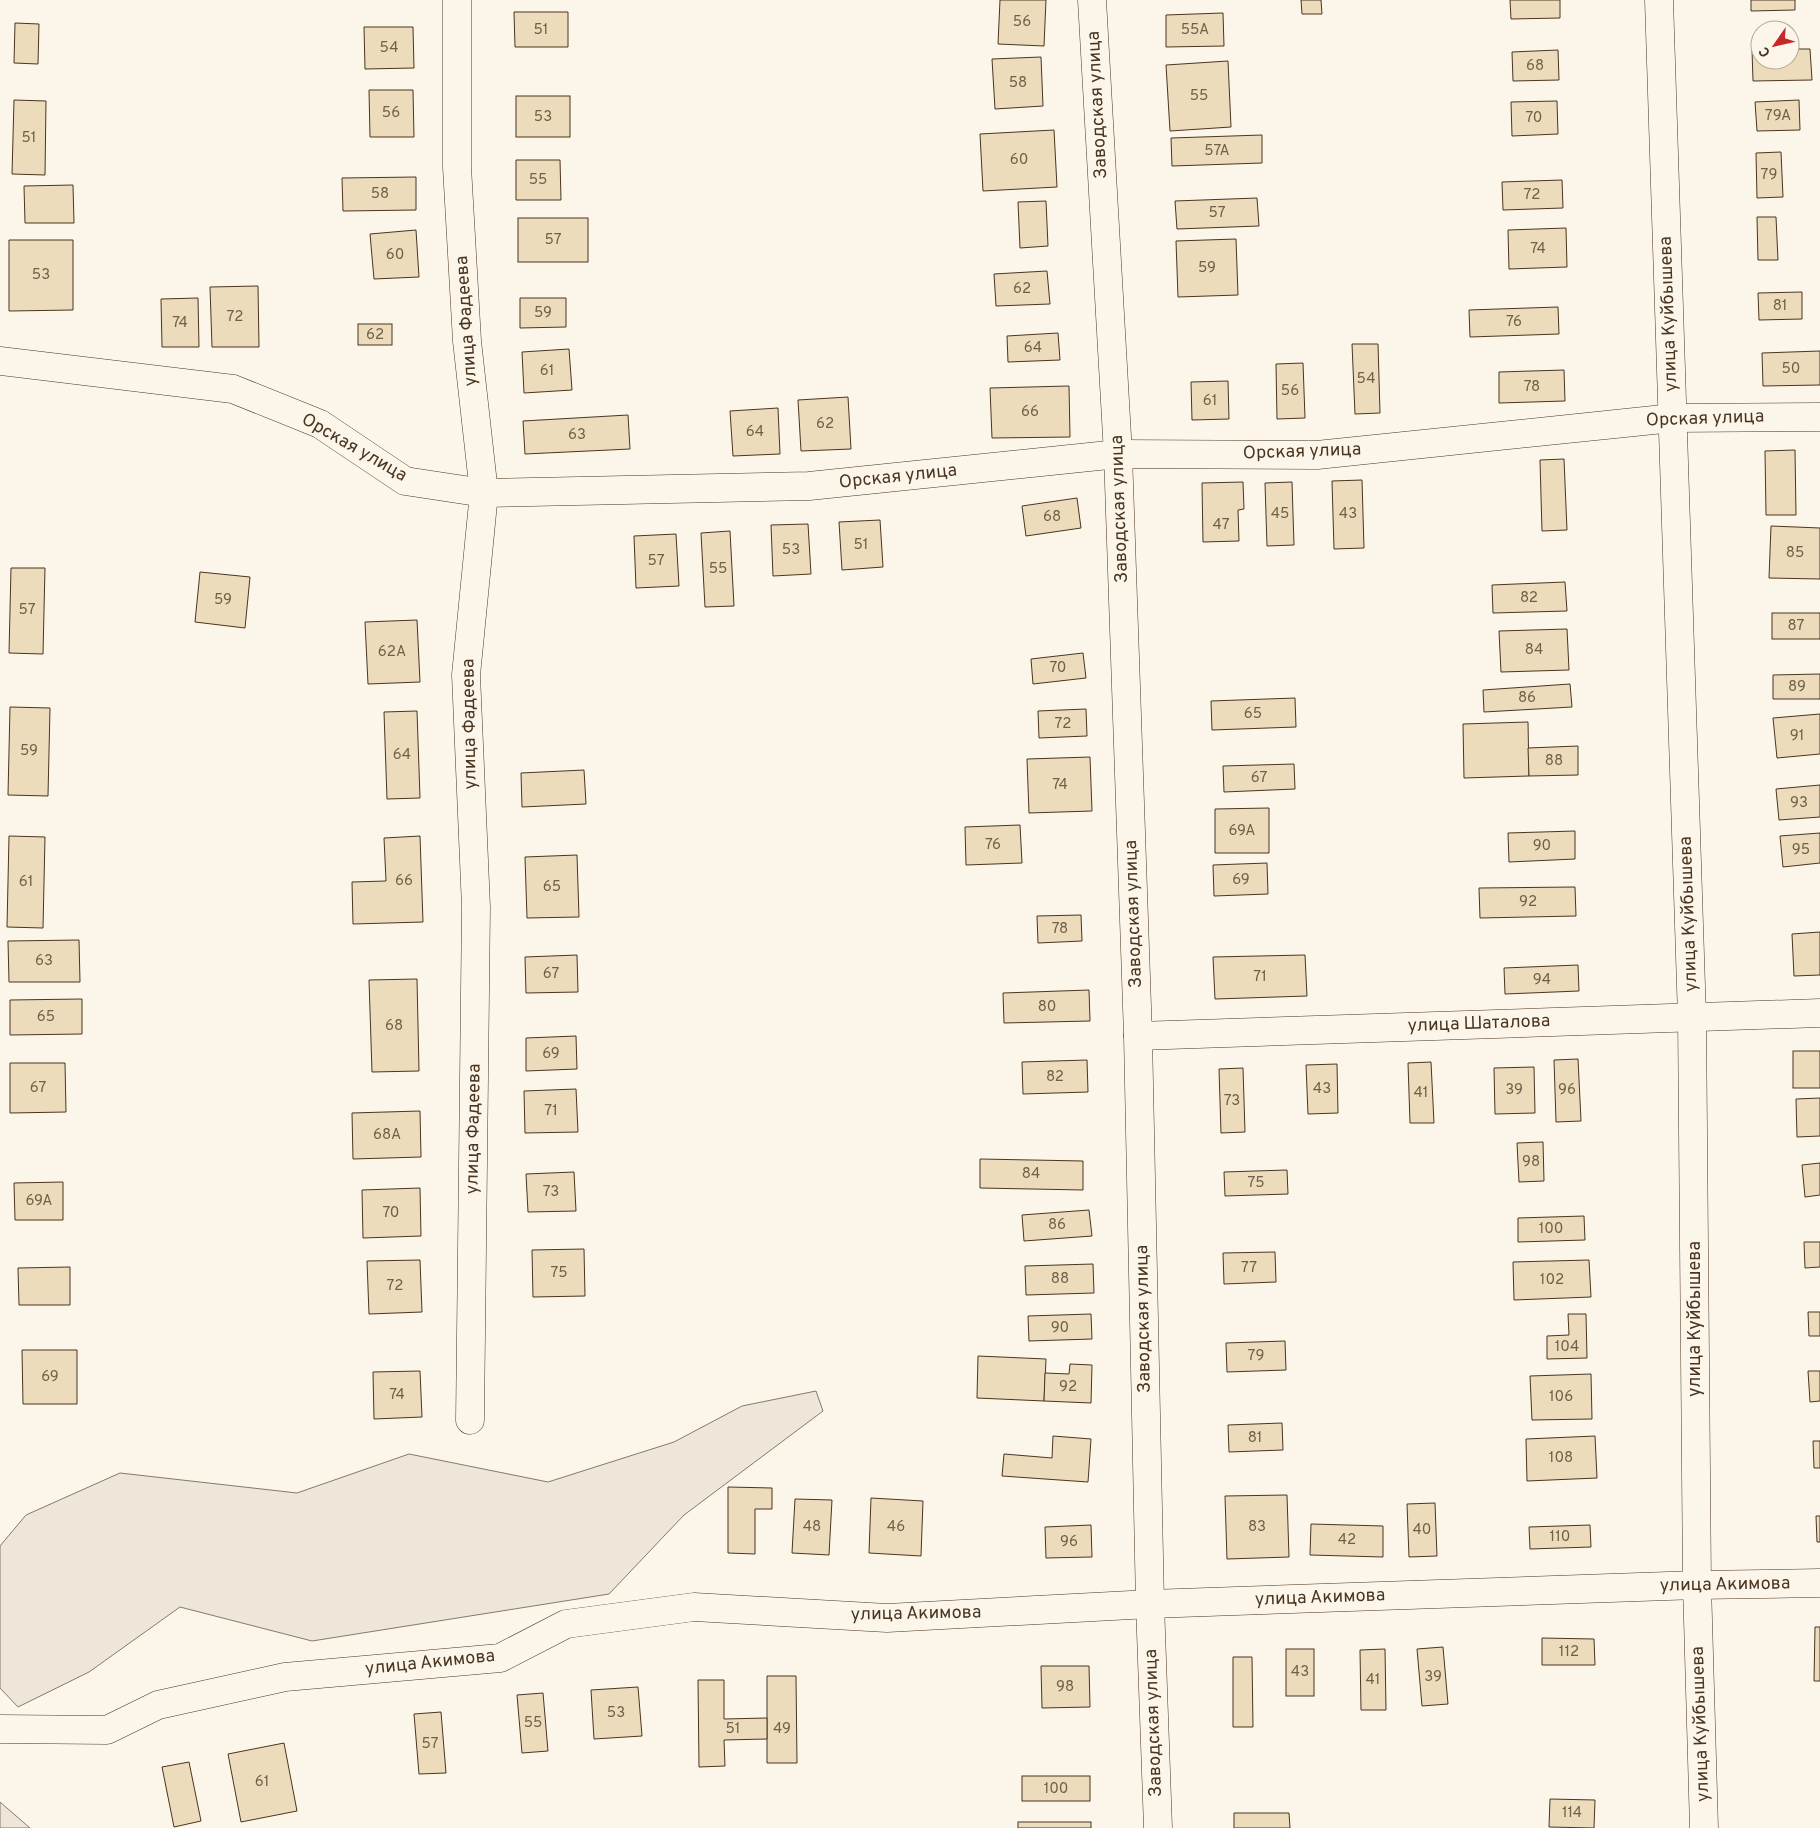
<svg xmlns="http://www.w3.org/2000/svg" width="1820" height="1828" font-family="Overpass,sans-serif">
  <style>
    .green { fill: #ede6d9; stroke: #887966 }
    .building { fill: #ecdcbc; stroke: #4a3520 }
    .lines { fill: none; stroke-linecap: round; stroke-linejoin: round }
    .minor-casing { stroke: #4a3520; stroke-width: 29 }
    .minor { stroke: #fbf6e9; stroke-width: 28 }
    .labels { text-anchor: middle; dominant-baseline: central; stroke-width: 4; stroke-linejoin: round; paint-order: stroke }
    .number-label { font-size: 15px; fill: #725f47 }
    .street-label { font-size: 18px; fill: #4a3520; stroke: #fbf6e9 }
  </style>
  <rect width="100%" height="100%" fill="#fbf6e9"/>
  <g class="green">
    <polygon points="816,1391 823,1411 684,1515 609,1594 312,1641 180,1607 89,1672 18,1707 0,1688 0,1546 26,1515 120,1473 297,1493 409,1454 548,1482 674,1442 742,1406"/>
    <polygon points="0,1802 30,1828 0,1828"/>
  </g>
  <g class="building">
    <polygon points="1000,0 1046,0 1044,46 998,44"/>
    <polygon points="1301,0 1321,0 1322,14 1302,14"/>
    <polygon points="1510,0 1560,0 1560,18 1511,19"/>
    <polygon points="1751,0 1795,0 1795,10 1751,11"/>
    <polygon points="514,12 568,12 568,47 515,47"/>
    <polygon points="1223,13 1224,46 1166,47 1166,15"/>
    <polygon points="15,23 39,24 38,64 14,63"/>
    <polygon points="364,27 413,27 414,68 365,69"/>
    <polygon points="1790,49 1810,49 1812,80 1753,81 1752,50 1760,50 1760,60 1790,60"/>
    <polygon points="1558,50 1559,80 1513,81 1512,52"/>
    <polygon points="1041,57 1043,106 995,109 992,59"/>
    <polygon points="1228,61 1231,127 1170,131 1166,65"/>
    <polygon points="369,90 413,90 414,137 370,137"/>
    <rect x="516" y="96" width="54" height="41"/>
    <polygon points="14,100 46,101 45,175 12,174"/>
    <polygon points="1799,100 1800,130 1757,131 1755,102"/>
    <polygon points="1557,101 1558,134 1512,136 1511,102"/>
    <polygon points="1054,130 1057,187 983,191 980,134"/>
    <polygon points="1262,135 1262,163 1172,166 1171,138"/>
    <polygon points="1781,152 1783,197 1757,198 1756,153"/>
    <polygon points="516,160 560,160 561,200 516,200"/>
    <polygon points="416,177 416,210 343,211 342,178"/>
    <polygon points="1562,180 1563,208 1503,210 1502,182"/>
    <polygon points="73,185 74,223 25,223 24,186"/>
    <polygon points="1257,198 1259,226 1177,229 1175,201"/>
    <polygon points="1046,201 1048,246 1020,248 1018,202"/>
    <polygon points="1757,217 1776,217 1778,260 1758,260"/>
    <rect x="518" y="218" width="70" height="44"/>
    <polygon points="1566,228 1567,267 1509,269 1508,230"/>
    <polygon points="416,230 419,277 374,279 370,234"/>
    <polygon points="1236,239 1238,295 1178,297 1176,241"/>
    <polygon points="9,240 73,240 73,310 9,311"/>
    <polygon points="1047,271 1050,304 996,306 994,274"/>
    <polygon points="258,286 259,347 212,347 210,287"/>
    <polygon points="1802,292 1802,319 1759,320 1758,293"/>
    <polygon points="198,298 199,347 162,347 161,299"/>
    <polygon points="520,298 566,298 566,327 520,328"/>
    <polygon points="1558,307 1559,334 1470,337 1469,310"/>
    <rect x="358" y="324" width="34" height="21"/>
    <polygon points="1058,333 1060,360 1008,362 1007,336"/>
    <polygon points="1352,344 1378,344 1380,413 1355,414"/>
    <polygon points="569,349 572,390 524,393 522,352"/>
    <polygon points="1820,351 1820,385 1763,386 1762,353"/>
    <polygon points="1303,363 1305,418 1277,419 1276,364"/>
    <polygon points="1564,370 1565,401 1499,403 1499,372"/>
    <polygon points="1228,381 1229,419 1192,420 1191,382"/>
    <polygon points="1069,386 1070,437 992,438 990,388"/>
    <polygon points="848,397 851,449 801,451 798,400"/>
    <polygon points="778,408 780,454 733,456 730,411"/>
    <polygon points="628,415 630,449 525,454 523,421"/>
    <polygon points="1795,450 1796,515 1766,515 1765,451"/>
    <polygon points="1564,459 1567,530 1542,531 1540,460"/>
    <polygon points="1362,480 1364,548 1334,549 1332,481"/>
    <polygon points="1243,482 1244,509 1238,510 1239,541 1203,542 1202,483"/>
    <polygon points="1292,482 1294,545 1267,546 1265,483"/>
    <polygon points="1077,498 1081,528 1026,536 1022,506"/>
    <polygon points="880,520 883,567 842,570 839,522"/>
    <polygon points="808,524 811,574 773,576 771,525"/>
    <polygon points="1771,526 1820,528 1820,579 1769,578"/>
    <polygon points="730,531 734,606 705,607 701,533"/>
    <polygon points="676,534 679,586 636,588 634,536"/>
    <polygon points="11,568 45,568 43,654 9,653"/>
    <polygon points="200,572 250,577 245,628 195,622"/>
    <polygon points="1565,582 1567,611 1493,613 1492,585"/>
    <rect x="1772" y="613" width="48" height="26"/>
    <polygon points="417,620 420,682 368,684 365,622"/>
    <polygon points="1567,629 1569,670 1501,672 1499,631"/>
    <polygon points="1083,653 1086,678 1033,684 1031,659"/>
    <polygon points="1820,674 1820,699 1773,699 1773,675"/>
    <polygon points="1570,684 1572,707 1484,712 1483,690"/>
    <polygon points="1295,698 1296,727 1212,730 1211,701"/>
    <polygon points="10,707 50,708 48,796 8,795"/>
    <polygon points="1086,709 1087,736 1039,738 1038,711"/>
    <polygon points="417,711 420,798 387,799 384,712"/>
    <polygon points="1820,714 1820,754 1777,758 1773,718"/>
    <polygon points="1528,722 1529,776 1464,778 1463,724"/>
    <polygon points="1578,746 1578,775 1529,776 1528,748"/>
    <polygon points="1090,757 1092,811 1029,813 1027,759"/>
    <polygon points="1294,764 1295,789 1224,792 1223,766"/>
    <polygon points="584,770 586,804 522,807 521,773"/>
    <polygon points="1820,785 1820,817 1779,820 1776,789"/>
    <polygon points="1269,808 1269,853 1215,853 1215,809"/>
    <polygon points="1020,825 1022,863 966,865 965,827"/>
    <polygon points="1575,831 1575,859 1509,862 1508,833"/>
    <polygon points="1820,833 1820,863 1783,867 1780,836"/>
    <polygon points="9,836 45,837 43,928 7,927"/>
    <polygon points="420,836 423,922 353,924 352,882 386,881 384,838"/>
    <polygon points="577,855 579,917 527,918 525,857"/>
    <polygon points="1267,863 1268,894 1214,896 1213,865"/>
    <polygon points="1575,887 1576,916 1480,918 1479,888"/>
    <polygon points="1081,915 1082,941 1038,943 1037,916"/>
    <polygon points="1820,932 1820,975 1794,976 1792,934"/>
    <polygon points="79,940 80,982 9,982 8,941"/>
    <polygon points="577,955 578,992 526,993 525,957"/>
    <polygon points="1305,955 1307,996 1215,999 1213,957"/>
    <polygon points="1578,965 1579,991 1505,994 1504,968"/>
    <polygon points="417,979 419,1071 372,1072 369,980"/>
    <polygon points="1089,990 1090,1021 1004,1023 1003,993"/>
    <polygon points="82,999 82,1034 10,1035 10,1000"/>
    <polygon points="576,1036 577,1069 526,1071 526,1038"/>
    <rect x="1793" y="1051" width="27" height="37"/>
    <polygon points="1578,1059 1581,1121 1556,1122 1554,1060"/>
    <polygon points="1087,1060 1088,1092 1023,1094 1022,1062"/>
    <polygon points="1431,1062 1434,1123 1410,1123 1408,1063"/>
    <polygon points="10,1063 65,1063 66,1112 10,1113"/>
    <polygon points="1337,1064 1338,1113 1308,1114 1306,1065"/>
    <polygon points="1534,1067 1535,1113 1495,1114 1494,1068"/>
    <polygon points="1243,1068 1245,1132 1221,1133 1219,1069"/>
    <polygon points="576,1089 578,1132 525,1133 524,1091"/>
    <polygon points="1820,1098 1820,1136 1797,1137 1796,1099"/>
    <polygon points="420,1111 421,1157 353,1159 352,1113"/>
    <polygon points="1543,1142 1544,1181 1519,1182 1517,1143"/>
    <polygon points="980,1159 1083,1161 1083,1190 980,1188"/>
    <polygon points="1820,1163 1820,1195 1805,1197 1802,1165"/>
    <polygon points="1287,1170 1288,1194 1225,1196 1224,1172"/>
    <polygon points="574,1172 576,1211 528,1212 526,1174"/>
    <polygon points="63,1182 63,1220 15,1220 14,1183"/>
    <polygon points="420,1188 421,1236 363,1238 362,1190"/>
    <polygon points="1089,1210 1092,1236 1024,1241 1022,1215"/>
    <polygon points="1584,1216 1585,1240 1518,1242 1518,1218"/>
    <polygon points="1804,1242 1820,1242 1820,1267 1805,1268"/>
    <polygon points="584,1249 585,1296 533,1297 532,1250"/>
    <polygon points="1275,1252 1276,1282 1224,1284 1223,1253"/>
    <polygon points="420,1260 422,1312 369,1314 367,1261"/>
    <polygon points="1589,1260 1591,1297 1514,1300 1513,1262"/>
    <polygon points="1093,1264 1094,1293 1026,1295 1025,1266"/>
    <polygon points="70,1267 70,1305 19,1305 18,1268"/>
    <polygon points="1808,1312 1820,1312 1820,1336 1809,1336"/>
    <polygon points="1091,1314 1092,1339 1029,1341 1028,1316"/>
    <polygon points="1568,1314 1586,1314 1587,1358 1547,1359 1547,1336 1569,1335"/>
    <polygon points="1285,1341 1286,1370 1227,1372 1226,1343"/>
    <polygon points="22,1350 77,1350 77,1404 23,1404"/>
    <polygon points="978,1356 1046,1359 1044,1401 977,1398"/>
    <polygon points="1070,1364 1092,1365 1091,1403 1044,1401 1045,1373 1069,1374"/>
    <polygon points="420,1371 422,1417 374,1419 373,1372"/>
    <polygon points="1808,1371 1820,1371 1820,1401 1810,1402"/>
    <polygon points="1591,1374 1592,1419 1532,1420 1530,1376"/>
    <polygon points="1282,1423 1283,1450 1229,1452 1228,1425"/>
    <polygon points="1053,1436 1091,1439 1088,1482 1002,1476 1004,1454 1052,1458"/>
    <polygon points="1595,1436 1597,1478 1527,1481 1526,1439"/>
    <polygon points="1813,1441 1820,1441 1820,1468 1814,1468"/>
    <polygon points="728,1487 772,1488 772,1509 755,1509 755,1554 728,1553"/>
    <polygon points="1287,1495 1289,1557 1227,1559 1225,1496"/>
    <polygon points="871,1498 923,1501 921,1556 869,1553"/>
    <polygon points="795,1499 832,1500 829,1555 792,1553"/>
    <polygon points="1435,1503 1437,1556 1409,1557 1407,1504"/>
    <polygon points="1816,1516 1820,1516 1820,1542 1817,1542"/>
    <polygon points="1311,1524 1383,1526 1383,1557 1310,1555"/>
    <polygon points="1091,1525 1092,1557 1046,1558 1045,1527"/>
    <polygon points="1590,1525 1591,1547 1530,1549 1529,1527"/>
    <polygon points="1815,1627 1820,1627 1820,1681 1814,1681"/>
    <polygon points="1542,1638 1594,1639 1595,1665 1542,1665"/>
    <polygon points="1443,1647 1448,1704 1422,1706 1417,1649"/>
    <rect x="1286" y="1649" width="28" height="47"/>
    <polygon points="1385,1649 1386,1710 1361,1710 1360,1650"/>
    <polygon points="1233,1657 1252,1657 1253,1727 1233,1727"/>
    <polygon points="1041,1666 1089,1666 1090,1707 1042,1708"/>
    <polygon points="767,1676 796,1676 797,1763 767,1763"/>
    <polygon points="698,1680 724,1680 724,1719 767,1718 767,1739 724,1740 725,1766 699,1767"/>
    <polygon points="638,1687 642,1736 594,1739 591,1690"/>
    <polygon points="543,1693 548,1751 522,1753 517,1695"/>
    <polygon points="441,1712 446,1773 419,1774 414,1714"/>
    <polygon points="284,1743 297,1811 241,1822 228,1754"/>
    <polygon points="189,1762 201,1821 174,1827 162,1767"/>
    <rect x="1022" y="1776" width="68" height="25"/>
    <polygon points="1550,1799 1595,1800 1594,1828 1549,1827"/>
    <polygon points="1234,1813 1289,1813 1290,1828 1234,1828"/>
    <rect x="1018" y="1822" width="73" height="6"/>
  </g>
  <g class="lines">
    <defs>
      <g id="minor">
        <polyline points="457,0 457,167 467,341 484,493 466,675 476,907 470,1420"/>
        <polyline points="1092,0 1118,454 1138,1036 1150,1604 1158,1828"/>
        <polyline points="1659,0 1692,1017 1697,1585 1704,1828"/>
        <polyline points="0,361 233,389 320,424 405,481 484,493 809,486 1118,454 1317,455 1673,418 1820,417"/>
        <polyline points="1138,1036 1820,1013"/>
        <polyline points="0,1729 107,1730 158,1705 285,1677 500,1658 566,1624 694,1607 887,1618 1150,1604 1697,1585 1820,1583"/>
      </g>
    </defs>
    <use href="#minor" class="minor-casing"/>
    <use href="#minor" class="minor"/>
  </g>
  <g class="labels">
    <g class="number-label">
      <text x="1022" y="22">56</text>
      <text x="541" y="30">51</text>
      <text x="1195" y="30">55А</text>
      <text x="389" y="48">54</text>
      <text x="1535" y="66">68</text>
      <text x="1018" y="83">58</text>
      <text x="1199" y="96">55</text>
      <text x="391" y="113">56</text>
      <text x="1778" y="116">79А</text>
      <text x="543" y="117">53</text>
      <text x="1534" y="118">70</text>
      <text x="29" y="138">51</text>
      <text x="1217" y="151">57А</text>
      <text x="1019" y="160">60</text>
      <text x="1769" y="175">79</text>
      <text x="538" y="180">55</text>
      <text x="380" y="194">58</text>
      <text x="1532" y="195">72</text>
      <text x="1217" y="213">57</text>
      <text x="553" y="240">57</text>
      <text x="1538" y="249">74</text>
      <text x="395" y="255">60</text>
      <text x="1207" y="268">59</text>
      <text x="41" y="275">53</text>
      <text x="1022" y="289">62</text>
      <text x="1780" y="306">81</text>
      <text x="543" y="313">59</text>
      <text x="235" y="317">72</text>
      <text x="1514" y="322">76</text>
      <text x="180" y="323">74</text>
      <text x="375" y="335">62</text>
      <text x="1033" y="348">64</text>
      <text x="1791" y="369">50</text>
      <text x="547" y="371">61</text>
      <text x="1366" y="379">54</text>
      <text x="1532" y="387">78</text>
      <text x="1290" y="391">56</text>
      <text x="1210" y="401">61</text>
      <text x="1030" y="412">66</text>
      <text x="825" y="424">62</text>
      <text x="755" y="432">64</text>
      <text x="577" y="435">63</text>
      <text x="1280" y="514">45</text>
      <text x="1348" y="514">43</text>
      <text x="1052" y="517">68</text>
      <text x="1221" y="525">47</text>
      <text x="861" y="545">51</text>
      <text x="791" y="550">53</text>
      <text x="1795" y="553">85</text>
      <text x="656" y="561">57</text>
      <text x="718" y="569">55</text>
      <text x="1529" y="598">82</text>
      <text x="223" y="600">59</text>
      <text x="27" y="610">57</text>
      <text x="1796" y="626">87</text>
      <text x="1534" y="650">84</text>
      <text x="392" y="652">62А</text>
      <text x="1058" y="668">70</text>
      <text x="1797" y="687">89</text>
      <text x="1527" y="698">86</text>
      <text x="1253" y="714">65</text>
      <text x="1063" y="724">72</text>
      <text x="1797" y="736">91</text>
      <text x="29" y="751">59</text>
      <text x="402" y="755">64</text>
      <text x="1554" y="761">88</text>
      <text x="1259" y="778">67</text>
      <text x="1060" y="785">74</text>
      <text x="1799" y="803">93</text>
      <text x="1242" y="831">69А</text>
      <text x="993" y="845">76</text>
      <text x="1542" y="846">90</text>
      <text x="1801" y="850">95</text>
      <text x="1241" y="880">69</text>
      <text x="404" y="881">66</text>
      <text x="26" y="882">61</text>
      <text x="552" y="887">65</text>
      <text x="1528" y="902">92</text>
      <text x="1060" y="929">78</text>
      <text x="44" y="961">63</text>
      <text x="551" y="974">67</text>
      <text x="1260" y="977">71</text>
      <text x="1542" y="980">94</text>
      <text x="1047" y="1007">80</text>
      <text x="46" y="1017">65</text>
      <text x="394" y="1026">68</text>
      <text x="551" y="1054">69</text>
      <text x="1055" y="1077">82</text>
      <text x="38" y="1088">67</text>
      <text x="1322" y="1089">43</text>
      <text x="1514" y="1090">39</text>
      <text x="1567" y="1090">96</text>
      <text x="1421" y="1093">41</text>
      <text x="1232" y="1101">73</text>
      <text x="551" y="1111">71</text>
      <text x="387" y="1135">68А</text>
      <text x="1531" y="1162">98</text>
      <text x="1031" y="1174">84</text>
      <text x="1256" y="1183">75</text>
      <text x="551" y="1192">73</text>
      <text x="39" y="1201">69А</text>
      <text x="391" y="1213">70</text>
      <text x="1057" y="1225">86</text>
      <text x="1551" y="1229">100</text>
      <text x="1249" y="1268">77</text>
      <text x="559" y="1273">75</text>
      <text x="1060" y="1279">88</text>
      <text x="1552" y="1280">102</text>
      <text x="395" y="1286">72</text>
      <text x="1060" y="1328">90</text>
      <text x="1567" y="1347">104</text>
      <text x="1256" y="1356">79</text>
      <text x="50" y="1377">69</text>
      <text x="1068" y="1387">92</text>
      <text x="397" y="1395">74</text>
      <text x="1561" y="1397">106</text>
      <text x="1255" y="1438">81</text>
      <text x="1561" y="1458">108</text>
      <text x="812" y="1527">48</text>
      <text x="896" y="1527">46</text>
      <text x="1257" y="1527">83</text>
      <text x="1422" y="1530">40</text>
      <text x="1560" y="1537">110</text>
      <text x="1347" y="1540">42</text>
      <text x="1069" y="1542">96</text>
      <text x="1569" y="1652">112</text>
      <text x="1300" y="1672">43</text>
      <text x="1433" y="1677">39</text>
      <text x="1373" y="1680">41</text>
      <text x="1065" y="1687">98</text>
      <text x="616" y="1713">53</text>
      <text x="533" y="1723">55</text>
      <text x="733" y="1729">51</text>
      <text x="782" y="1729">49</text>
      <text x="430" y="1744">57</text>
      <text x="262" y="1782">61</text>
      <text x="1056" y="1789">100</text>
      <text x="1572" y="1813">114</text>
    </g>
    <g class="street-label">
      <text transform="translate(1098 105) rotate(-93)">Заводская улица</text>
      <text transform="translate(1669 314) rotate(-92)">улица Куйбышева</text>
      <text transform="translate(467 321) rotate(-94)">улица Фадеева</text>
      <text transform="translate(1705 419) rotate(-2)">Орская улица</text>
      <text transform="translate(354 448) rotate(30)">Орская улица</text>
      <text transform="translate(1302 452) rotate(-2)">Орская улица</text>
      <text transform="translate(898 477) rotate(-6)">Орская улица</text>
      <text transform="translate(1120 509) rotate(-92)">Заводская улица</text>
      <text transform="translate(470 724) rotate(-91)">улица Фадеева</text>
      <text transform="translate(1134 914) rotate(-92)">Заводская улица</text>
      <text transform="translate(1689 914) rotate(-92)">улица Куйбышева</text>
      <text transform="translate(1479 1024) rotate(-2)">улица Шаталова</text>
      <text transform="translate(474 1129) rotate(-89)">улица Фадеева</text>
      <text transform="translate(1144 1319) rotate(-91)">Заводская улица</text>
      <text transform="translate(1695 1319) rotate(-90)">улица Куйбышева</text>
      <text transform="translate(1725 1585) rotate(-1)">улица Акимова</text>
      <text transform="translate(1320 1598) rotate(-2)">улица Акимова</text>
      <text transform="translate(916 1614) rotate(-1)">улица Акимова</text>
      <text transform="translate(430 1663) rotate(-6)">улица Акимова</text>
      <text transform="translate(1154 1723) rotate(-92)">Заводская улица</text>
      <text transform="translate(1701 1724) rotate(-92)">улица Куйбышева</text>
    </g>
  </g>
  <g transform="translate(1775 45) rotate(236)"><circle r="24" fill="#fbf6e9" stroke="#b4a999"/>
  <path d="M0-4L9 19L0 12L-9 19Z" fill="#c62828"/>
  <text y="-8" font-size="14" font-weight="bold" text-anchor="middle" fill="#4a3520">С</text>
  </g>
</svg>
